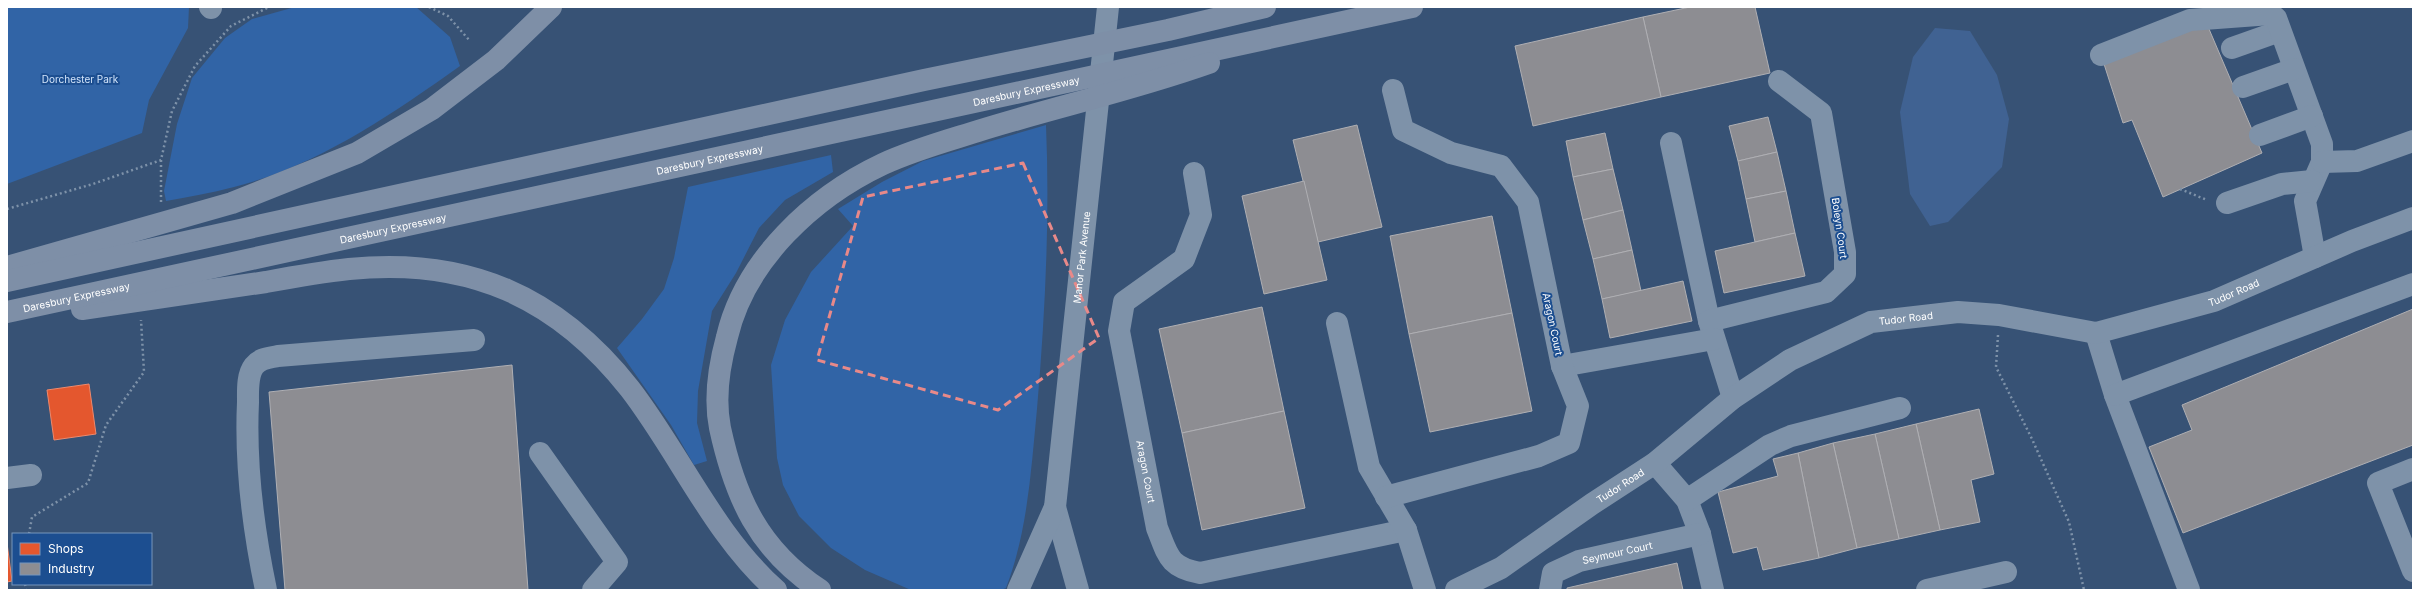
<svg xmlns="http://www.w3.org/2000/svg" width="2420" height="597" font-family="Inter,sans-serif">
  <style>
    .green { fill: #3164a6 }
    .water { fill: #406292 }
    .shops { fill: #e4572e; stroke: #ec896d }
    .industry { fill: #8d8d92; stroke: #afafb3 }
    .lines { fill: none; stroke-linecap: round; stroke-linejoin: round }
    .path { stroke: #7e92a9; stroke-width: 2.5; stroke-dasharray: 2 3; stroke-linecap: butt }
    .minor { stroke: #7e92a9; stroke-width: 22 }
    .major { stroke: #7e8fa7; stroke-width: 22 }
    .marked { fill: none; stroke: #e88989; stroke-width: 3; stroke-dasharray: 8 5; stroke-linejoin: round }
    .labels { text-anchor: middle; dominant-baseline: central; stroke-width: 4; stroke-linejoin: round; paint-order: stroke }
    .park-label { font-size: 10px; fill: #d2e4fa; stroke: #1c4e90 }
    .street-label { font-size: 10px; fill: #fff; stroke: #1c4e90 }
  </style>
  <rect width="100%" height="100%" fill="#375275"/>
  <g class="green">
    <polygon points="7,7 189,7 188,28 149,100 142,133 7,184"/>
    <path d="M 295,7 L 416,7 L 450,37 L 460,66 C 391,115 317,166 234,187 C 211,193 188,197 166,201 L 164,191 L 177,124 L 192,78 L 225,38 L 252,19 Z"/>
    <path d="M 1046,125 C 1050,220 1045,315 1037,409 C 1031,470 1028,530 1006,588 L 1001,590 L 911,590 L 865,570 L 831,548 L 799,516 L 783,485 L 777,458 L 771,365 L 785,320 L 811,272 L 853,226 L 838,209 L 882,182 L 923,161 Z"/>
    <polygon points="831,155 833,172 785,200 759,228 736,273 712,311 698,391 697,423 707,461 694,465 671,425 617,348 642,319 664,289 674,258 688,187"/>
  </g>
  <polygon class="water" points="1935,28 1970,31 1997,75 2009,119 2002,167 1948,222 1930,226 1910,194 1900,112 1913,57"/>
  <g class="shops">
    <polygon points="89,384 96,434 54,440 47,390"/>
    <polygon points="7,543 12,581 7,582"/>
  </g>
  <g class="industry">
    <polygon points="1690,7 1755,7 1770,73 1661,97 1643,17"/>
    <polygon points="1643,17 1661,97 1533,126 1515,46"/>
    <polygon points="2206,22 2262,153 2163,197 2132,120 2123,123 2104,64"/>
    <polygon points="1768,117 1777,152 1738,161 1729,126"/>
    <polygon points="1357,125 1382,227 1318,242 1293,140"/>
    <polygon points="1605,133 1613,169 1573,177 1566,141"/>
    <polygon points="1777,152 1786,191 1746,199 1738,161"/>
    <polygon points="1613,169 1623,210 1583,220 1573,177"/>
    <polygon points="1304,181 1327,280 1264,294 1242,196"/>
    <polygon points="1786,191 1795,233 1755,242 1746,199"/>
    <polygon points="1623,210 1632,250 1593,259 1583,220"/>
    <polygon points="1492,216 1512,313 1409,334 1390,236"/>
    <polygon points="1795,233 1805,276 1724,293 1715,251"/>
    <polygon points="1632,250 1641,291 1602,299 1593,259"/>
    <polygon points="1683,281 1692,321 1610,338 1602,299"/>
    <polygon points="1262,307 1284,411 1182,433 1159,329"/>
    <polygon points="2413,309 2413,445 2183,533 2149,447 2192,430 2182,405"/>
    <polygon points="1512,313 1532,411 1430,432 1409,334"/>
    <polygon points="512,365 528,590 285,590 269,392"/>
    <polygon points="1979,409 1994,474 1971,480 1980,522 1940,530 1916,424"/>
    <polygon points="1284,411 1305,508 1202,530 1182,433"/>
    <polygon points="1916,424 1940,530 1899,539 1875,434"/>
    <polygon points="1875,434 1899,539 1857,548 1833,443"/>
    <polygon points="1833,443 1857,548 1819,558 1798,453"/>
    <polygon points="1798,453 1819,558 1763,570 1757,547 1733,553 1718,492 1778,476 1773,459"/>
    <polygon points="1677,563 1683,590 1567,590 1567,588"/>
  </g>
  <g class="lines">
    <g class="path">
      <polyline points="429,7 448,16 470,41"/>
      <polyline points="2180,189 2207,200"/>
      <polyline points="161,202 161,160 172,111 195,66 231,26 269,7"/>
      <polyline points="7,209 93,184 161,160"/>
      <polyline points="1998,335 1996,367 2032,439 2069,522 2084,590"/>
      <polyline points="29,534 32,517 88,483 106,425 144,372 141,320"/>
      <polyline points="25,584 26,590"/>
    </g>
    <g class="minor">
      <polyline points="210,7 211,8"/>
      <polyline points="2232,48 2280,31"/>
      <polyline points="2101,55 2190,20 2271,14 2276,18 2322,144 2322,162 2305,201 2315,257"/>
      <polyline points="2243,87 2294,69"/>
      <polyline points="2260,135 2312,116"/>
      <polyline points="1671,143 1709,321 1733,398"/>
      <polyline points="2322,162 2357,161 2413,141"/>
      <path id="s1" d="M 1194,173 L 1201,215 L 1184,259 L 1124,302 L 1119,331 L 1157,528 C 1168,555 1168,567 1200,573 L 1406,530"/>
      <polyline points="2227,203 2282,184 2312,181"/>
      <polyline points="1709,321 1826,292 1845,274 1845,252 1821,113 1779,81"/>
      <polyline points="1337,323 1369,467 1406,530 1425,590"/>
      <polyline points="2096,333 2115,395 2189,590"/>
      <polyline points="1562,366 1714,339"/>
      <polyline points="2115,395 2413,284"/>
      <polyline points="540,453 617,562 593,590"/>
      <polyline points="1655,463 1687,500 1700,534 1713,590"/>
      <polyline points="2413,469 2378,483 2413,571"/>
      <polyline points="7,478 31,475"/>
      <polyline points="1386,497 1539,456 1569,443 1578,406 1562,366 1528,202 1501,166 1451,153 1403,130 1393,90"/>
      <polyline points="1687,500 1770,445 1791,436 1900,408"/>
      <polyline points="1055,507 1078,590"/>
      <path d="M 266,590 C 253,528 245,466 248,402 C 248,391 247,375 254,366 C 260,358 269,358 278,356 L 474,340"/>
      <path id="s2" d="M 1018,590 L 1055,507 L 1108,7"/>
      <path id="s3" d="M 1456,590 L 1501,568 L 1592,504 L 1655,463 L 1733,398 L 1790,360 L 1871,322 L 1958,312 L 1999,315 L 2096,333 L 2214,301 L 2352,241 L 2413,218"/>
      <path id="s4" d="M 1550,590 L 1553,573 L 1579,561 L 1700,534"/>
      <polyline points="1927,590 2006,572"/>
    </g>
    <g class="major">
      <polyline points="7,267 232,203 357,153 432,109 496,60 551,7"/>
      <polyline points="7,281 924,80 1168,30 1265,7"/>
      <path d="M 82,309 C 143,300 204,291 266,282 C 293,277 321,272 349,269 C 467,257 557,296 630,389 C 680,454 714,535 776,590"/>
      <path id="s5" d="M 7,312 L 1412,7"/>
      <path d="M 820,590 C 758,549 735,497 720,428 C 714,398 719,366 727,337 C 745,260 813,197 883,164 C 913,150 946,141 978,131 C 1055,107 1133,90 1209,63"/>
    </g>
  </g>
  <path class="marked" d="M 1023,163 L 1099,338 L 998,410 L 817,360 L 863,197 Z"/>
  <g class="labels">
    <g class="park-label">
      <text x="80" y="79">Dorchester Park</text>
    </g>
    <g class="street-label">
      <text stroke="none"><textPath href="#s5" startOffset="1043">Daresbury Expressway</textPath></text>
      <text stroke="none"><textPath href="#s5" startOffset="719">Daresbury Expressway</textPath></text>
      <text stroke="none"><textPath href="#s5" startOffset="395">Daresbury Expressway</textPath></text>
      <text transform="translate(1840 228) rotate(82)">Boleyn Court</text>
      <text stroke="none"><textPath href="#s2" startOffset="342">Manor Park Avenue</textPath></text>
      <text stroke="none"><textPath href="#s3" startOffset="867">Tudor Road</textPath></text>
      <text stroke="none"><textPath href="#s5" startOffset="71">Daresbury Expressway</textPath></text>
      <text stroke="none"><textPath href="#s3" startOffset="531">Tudor Road</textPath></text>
      <text transform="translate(1553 324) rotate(78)">Aragon Court</text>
      <text stroke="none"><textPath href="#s1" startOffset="336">Aragon Court</textPath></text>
      <text stroke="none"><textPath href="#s3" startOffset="195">Tudor Road</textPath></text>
      <text stroke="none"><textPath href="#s4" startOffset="85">Seymour Court</textPath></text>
    </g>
  </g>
  <rect width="2420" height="597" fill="none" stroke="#ffffff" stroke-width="16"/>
  <rect x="12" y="533" width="140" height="52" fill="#1c4e90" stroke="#7795bc"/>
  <rect x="20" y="543" width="20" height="12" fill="#e4572e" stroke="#7795bc"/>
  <text x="48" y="553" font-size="12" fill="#ffffff">Shops</text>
  <rect x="20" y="563" width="20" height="12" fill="#8d8d92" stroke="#7795bc"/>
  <text x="48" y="573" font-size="12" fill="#ffffff">Industry</text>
</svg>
